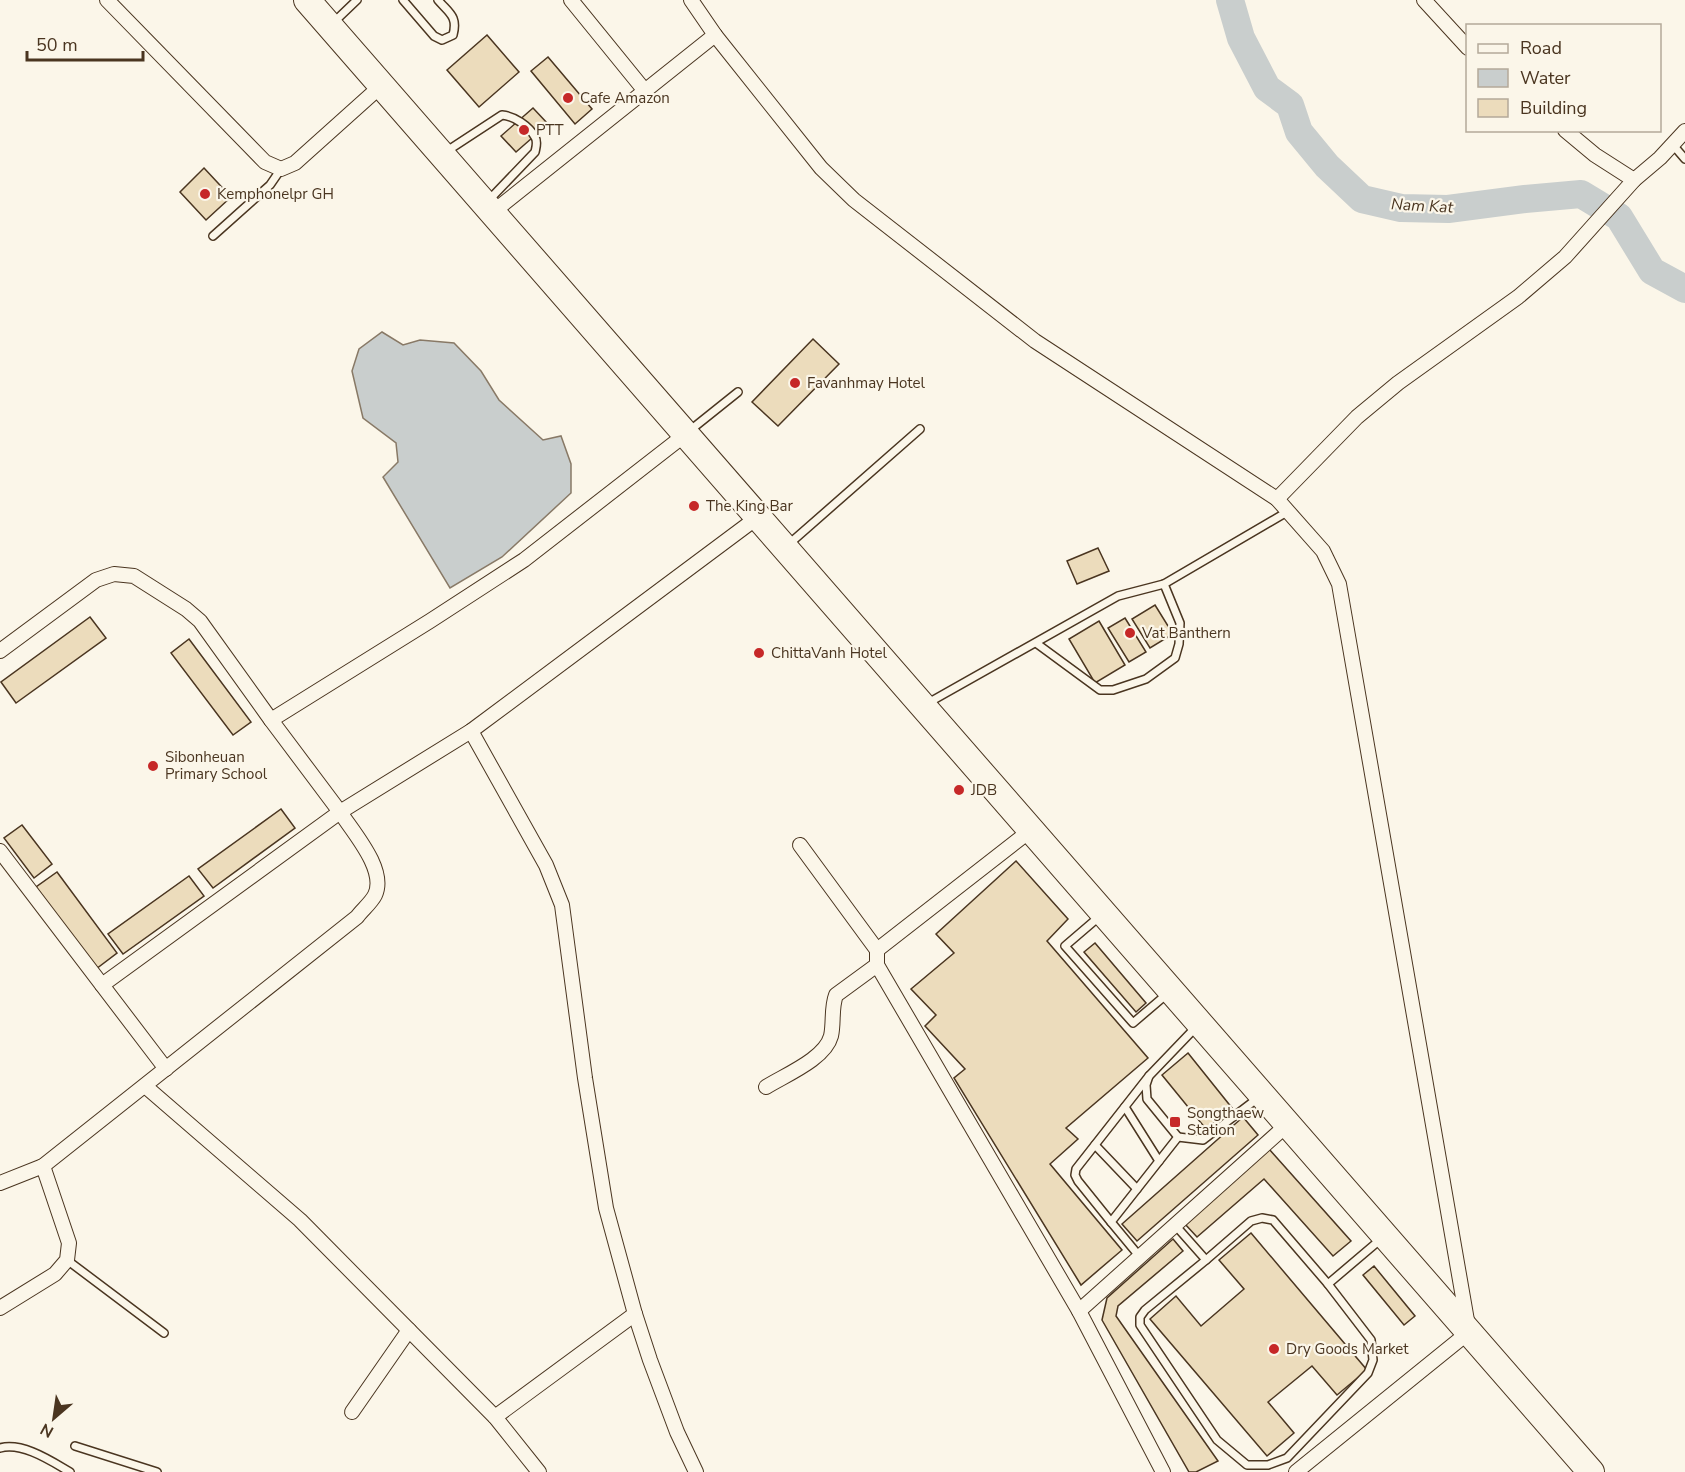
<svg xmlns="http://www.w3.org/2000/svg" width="1685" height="1472" font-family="'Nunito Sans',sans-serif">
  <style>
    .water { fill: #c9cecd; stroke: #887966; stroke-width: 1.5 }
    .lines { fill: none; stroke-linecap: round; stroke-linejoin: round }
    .river { stroke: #c9cecd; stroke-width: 28 }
    .building { fill: #ecdcbc; stroke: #4a3520; stroke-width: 1.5 }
    .lane-casing { stroke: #4a3520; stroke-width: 10 }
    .street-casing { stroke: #4a3520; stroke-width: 16 }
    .highway-casing { stroke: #4a3520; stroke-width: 28 }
    .lane { stroke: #fbf6e9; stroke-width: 7 }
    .street { stroke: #fbf6e9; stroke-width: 14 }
    .highway { stroke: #fbf6e9; stroke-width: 26 }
    .poi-dot { fill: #c62828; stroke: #fbf6e9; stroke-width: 2 }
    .labels { text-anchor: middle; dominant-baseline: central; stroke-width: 4.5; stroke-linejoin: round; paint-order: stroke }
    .poi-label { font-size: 15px; fill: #4a3520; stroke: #fbf6e9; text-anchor: start }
    .water-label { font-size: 16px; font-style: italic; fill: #4a3520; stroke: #fbf6e9 }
  </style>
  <rect width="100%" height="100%" fill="#fbf6e9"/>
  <polygon class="water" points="382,332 403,345 420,340 454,343 481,371 499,400 543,440 561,436 571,464 571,493 502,557 450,588 383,477 398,462 396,443 363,418 352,371 359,349"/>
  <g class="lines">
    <polyline class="river" points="1230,0 1241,38 1267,88 1290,105 1299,132 1327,166 1362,199 1401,208 1448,209 1525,199 1581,194 1619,217 1652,271 1685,289"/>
  </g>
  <g class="building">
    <polygon points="487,35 519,72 479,107 447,70"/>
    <polygon points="548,57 592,109 575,124 531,71"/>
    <polygon points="533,108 548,124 516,152 501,136"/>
    <polygon points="204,168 231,197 206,220 180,192"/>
    <polygon points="813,339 839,364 778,426 752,402"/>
    <polygon points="1098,548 1109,571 1077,584 1067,561"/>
    <polygon points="1155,605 1173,634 1150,648 1132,619"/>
    <polygon points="90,617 106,638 16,703 1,682"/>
    <polygon points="1125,618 1146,652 1129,662 1108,628"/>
    <polygon points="1099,621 1125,665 1095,683 1069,639"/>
    <polygon points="189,639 251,722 233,735 171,653"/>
    <polygon points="281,809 295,828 213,888 198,869"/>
    <polygon points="22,825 52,864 34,878 4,838"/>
    <polygon points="1016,861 1068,919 1047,941 1148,1058 1066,1128 1078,1139 1050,1164 1122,1250 1081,1285 954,1078 965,1069 925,1026 936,1015 911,989 954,953 936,934"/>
    <polygon points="57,872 117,953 96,969 36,887"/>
    <polygon points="189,876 204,896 123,954 108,934"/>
    <polygon points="1095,943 1146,1003 1136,1012 1084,952"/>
    <polygon points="1188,1053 1232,1108 1206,1129 1162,1075"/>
    <polygon points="1243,1117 1258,1135 1137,1241 1122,1224"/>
    <polygon points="1269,1149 1351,1241 1333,1256 1264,1179 1197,1237 1185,1224"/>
    <polygon points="1251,1233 1367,1370 1337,1395 1312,1366 1268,1402 1294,1433 1267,1456 1150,1319 1176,1296 1201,1326 1244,1289 1219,1260"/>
    <polygon points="1173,1239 1183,1251 1118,1306 1116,1316 1218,1461 1196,1472 1189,1472 1102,1320 1107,1298"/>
    <polygon points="1374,1266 1415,1316 1404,1325 1363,1275"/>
  </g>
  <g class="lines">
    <defs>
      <g id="lane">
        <path d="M 403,0 L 434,36 L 442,40 L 453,35 C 458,16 449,13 438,0"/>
        <polyline points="334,22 357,0"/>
        <polyline points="1673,145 1685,159"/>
        <path d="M 447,151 L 502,115 C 514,116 529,126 535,137 C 538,142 536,147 535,152 L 489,200"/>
        <polyline points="213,236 270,185 281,169"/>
        <polyline points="688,432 738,392"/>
        <polyline points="789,544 920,429"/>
        <polyline points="1036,643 1100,690 1113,690 1146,679 1175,658 1179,644 1180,623 1164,584"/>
        <polyline points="928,703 1118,596 1164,584 1287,512"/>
        <polyline points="1100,916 1065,946 1133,1023 1167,994"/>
        <polyline points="1125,1107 1159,1161"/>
        <polyline points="1178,1137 1147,1099 1146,1085 1149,1076 1197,1026"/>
        <polyline points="1095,1145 1137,1189"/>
        <polygon points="1262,1218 1273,1220 1328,1284 1371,1340 1373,1360 1368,1373 1287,1458 1268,1465 1247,1465 1217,1440 1140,1325 1140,1317 1145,1310 1206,1260 1251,1221"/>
        <polyline points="1111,1222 1078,1181 1075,1175 1076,1169 1149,1076"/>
        <polyline points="1175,1225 1206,1260"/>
        <polyline points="1140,1257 1111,1222 1178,1137 1203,1140 1258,1098"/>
        <polyline points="67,1260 164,1333"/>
        <polyline points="1328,1284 1381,1239"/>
        <polyline points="75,1446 157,1472"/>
        <path d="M 0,1448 C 23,1442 51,1461 70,1472"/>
      </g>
      <g id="street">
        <polyline points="107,0 265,162 281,169 295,163 382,85"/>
        <polyline points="571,0 645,91"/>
        <polyline points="691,0 715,35 821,168 854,200 1035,341 1277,499 1323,551 1339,584 1469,1332 1296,1472"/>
        <polyline points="1424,0 1468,48"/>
        <polyline points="1565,130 1595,155 1634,180 1660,158 1685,131"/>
        <polyline points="493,212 715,35"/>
        <polyline points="1277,499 1357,417 1398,383 1518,297 1565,257 1634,180"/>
        <polyline points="0,651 96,580 114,574 134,576 186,609 200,621 271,720"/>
        <polyline points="471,731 546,865 562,905 585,1078 606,1208 635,1314 650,1360 677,1432 696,1472"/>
        <polyline points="1031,830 877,950 877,965 1079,1311 1163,1472"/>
        <polyline points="800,845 877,950"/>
        <polyline points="0,851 166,1069"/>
        <polyline points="102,985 340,812 271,720 430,621 524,560 686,434"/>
        <polyline points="145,1086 300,1220 495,1417 539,1472"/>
        <path d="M 766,1087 C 785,1075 825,1059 831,1036 C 834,1023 831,1008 836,995 L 877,965"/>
        <path d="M 0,1183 L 43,1166 L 357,917 C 362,910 371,903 375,895 C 387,870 353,832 340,812 L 471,731 L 758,517"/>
        <polyline points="0,1308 55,1274 67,1260 69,1243 43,1166"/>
        <polyline points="1079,1311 1288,1124"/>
        <polyline points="352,1412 409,1330"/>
        <polyline points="495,1417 635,1314"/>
      </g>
      <polyline id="highway" points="307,0 1591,1472"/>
    </defs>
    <use href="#lane" class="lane-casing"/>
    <use href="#street" class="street-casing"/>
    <use href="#highway" class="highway-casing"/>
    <use href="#lane" class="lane"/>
    <use href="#street" class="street"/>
    <use href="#highway" class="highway"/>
  </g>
  <g class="poi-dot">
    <circle cx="568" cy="98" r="6"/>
    <circle cx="524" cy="130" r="6"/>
    <circle cx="205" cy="194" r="6"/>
    <circle cx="795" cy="383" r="6"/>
    <circle cx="694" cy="506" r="6"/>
    <circle cx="1130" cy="633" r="6"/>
    <circle cx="759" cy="653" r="6"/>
    <circle cx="153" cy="766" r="6"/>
    <circle cx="959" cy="790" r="6"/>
    <rect x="1169" y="1116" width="12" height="12" rx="3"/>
    <circle cx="1274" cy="1349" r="6"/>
  </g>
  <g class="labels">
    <g class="poi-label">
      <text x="580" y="98">Cafe Amazon</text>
      <text x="536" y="130">PTT</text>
      <text x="217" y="194">Kemphonelpr GH</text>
      <text x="807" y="383">Favanhmay Hotel</text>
      <text x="706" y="506">The King Bar</text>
      <text x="1142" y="633">Vat Banthern</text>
      <text x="771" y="653">ChittaVanh Hotel</text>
      <text x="165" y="757">Sibonheuan<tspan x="165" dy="17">Primary School</tspan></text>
      <text x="971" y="790">JDB</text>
      <text x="1187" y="1113">Songthaew<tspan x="1187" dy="17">Station</tspan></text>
      <text x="1286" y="1349">Dry Goods Market</text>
    </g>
    <g class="water-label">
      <text transform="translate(1422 206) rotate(3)">Nam Kat</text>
    </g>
  </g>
  <rect x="1466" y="24" width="195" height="108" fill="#fbf6e9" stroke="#b4a999" stroke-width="1.5"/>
  <rect x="1478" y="44" width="30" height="9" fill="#fbf6e9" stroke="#b4a999" stroke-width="1.5"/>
  <text x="1520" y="54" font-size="18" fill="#4a3520">Road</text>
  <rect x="1478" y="69" width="30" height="18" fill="#c9cecd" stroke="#b4a999" stroke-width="1.5"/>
  <text x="1520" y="84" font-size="18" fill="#4a3520">Water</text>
  <rect x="1478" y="99" width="30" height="18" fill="#ecdcbc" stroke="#b4a999" stroke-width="1.5"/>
  <text x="1520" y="114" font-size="18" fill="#4a3520">Building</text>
  <g transform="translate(54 1418) rotate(209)" stroke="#fbf6e9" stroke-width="4.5" paint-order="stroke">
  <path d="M0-4.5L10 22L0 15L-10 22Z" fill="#4a3520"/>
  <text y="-9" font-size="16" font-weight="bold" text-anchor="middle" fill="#4a3520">N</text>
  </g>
  <path d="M27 51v9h116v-9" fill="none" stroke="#4a3520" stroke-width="3"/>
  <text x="36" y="51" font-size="18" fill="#4a3520" stroke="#fbf6e9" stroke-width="4.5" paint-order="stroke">50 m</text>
</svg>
